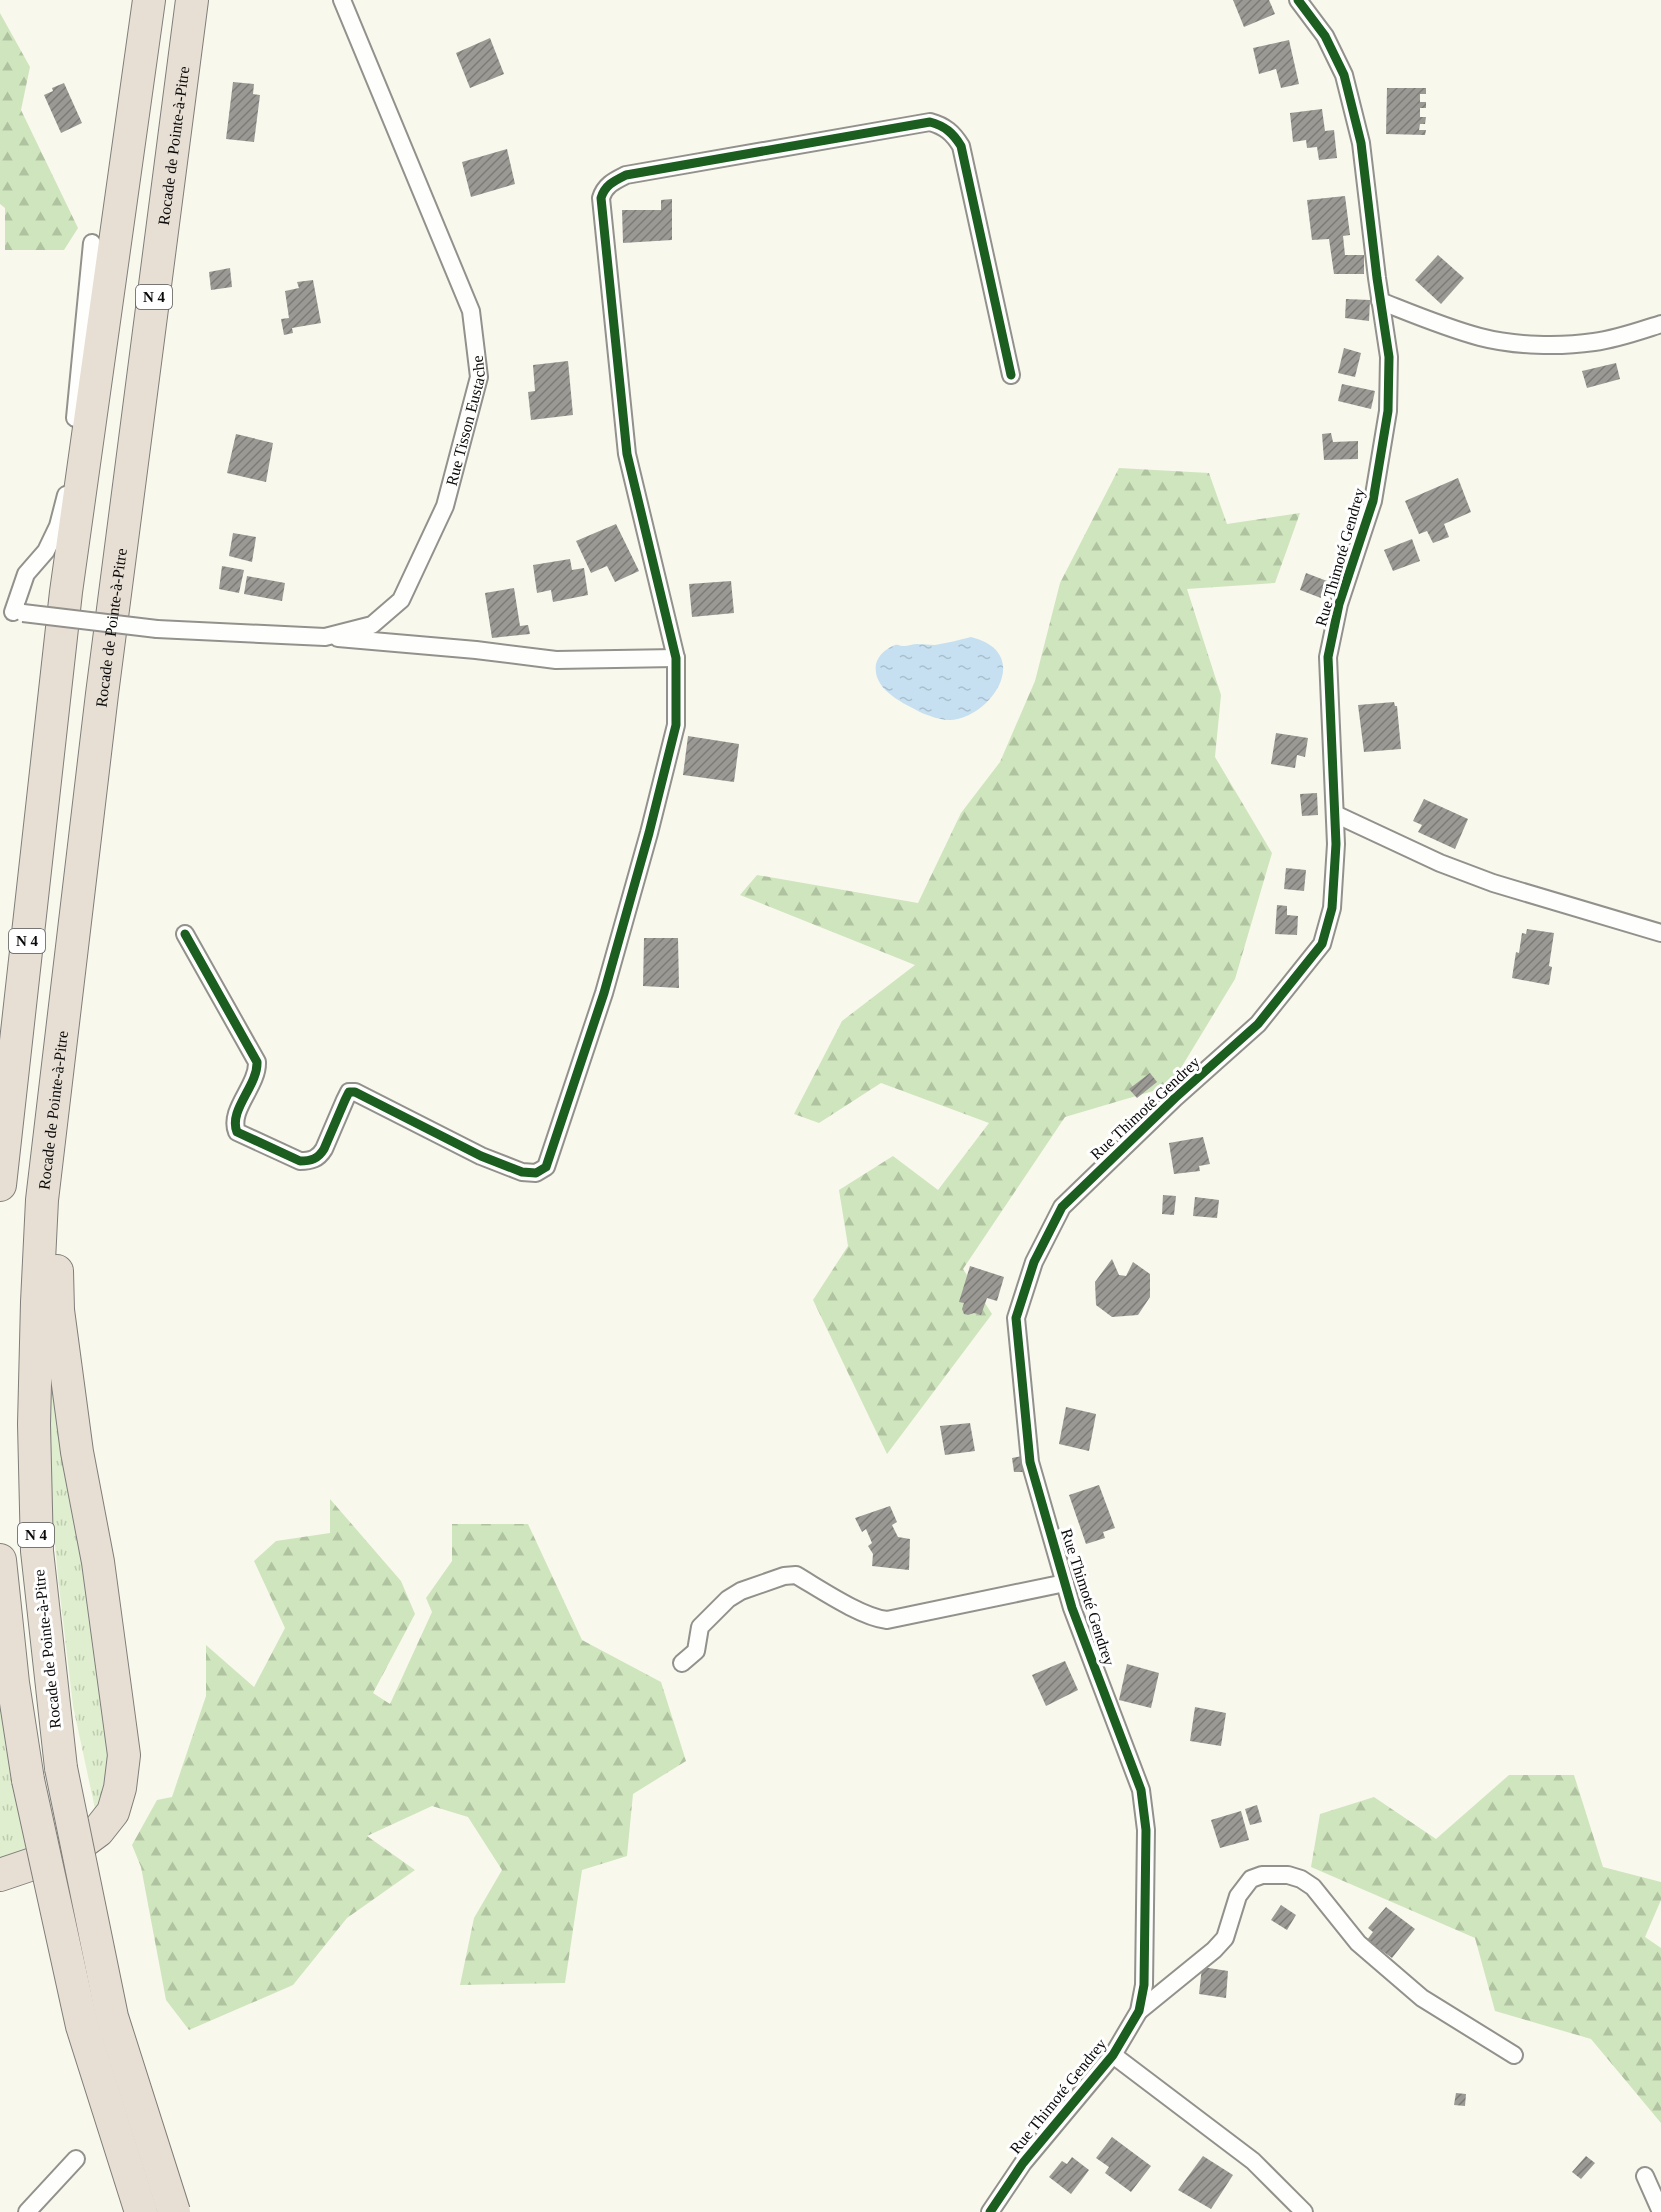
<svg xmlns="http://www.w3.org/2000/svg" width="1661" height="2212" font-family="Georgia,serif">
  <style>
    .grass { fill: url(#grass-tufts) }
    .forest { fill: url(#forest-firs) }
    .water { fill: url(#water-ripples) }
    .building { fill: url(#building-hatch) }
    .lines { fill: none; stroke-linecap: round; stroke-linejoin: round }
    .street-casing { stroke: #92918c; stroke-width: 20 }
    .highway-casing { stroke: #7f7e7a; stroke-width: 34 }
    .street { stroke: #fefefc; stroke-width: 16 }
    .highway { stroke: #e7ded4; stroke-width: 32 }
    .street-bridge-casing { stroke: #92918c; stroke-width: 20; stroke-linecap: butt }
    .highway-bridge-casing { stroke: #7f7e7a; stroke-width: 34; stroke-linecap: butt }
    .street-bridge { stroke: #fefefc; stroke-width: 16 }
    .highway-bridge { stroke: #e7ded4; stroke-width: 32 }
    .cycleway-casing { stroke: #fff; stroke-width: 13 }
    .cycleway { stroke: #1b5e20; stroke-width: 9 }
    .labels { text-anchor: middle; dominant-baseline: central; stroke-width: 6; stroke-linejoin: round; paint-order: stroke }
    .shield { fill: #fff; stroke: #545454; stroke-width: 1.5 }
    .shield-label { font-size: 15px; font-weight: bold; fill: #0a0a0a }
    .street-label { font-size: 16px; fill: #0a0a0a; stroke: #fff }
  </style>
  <defs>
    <pattern id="grass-tufts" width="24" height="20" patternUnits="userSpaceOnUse" patternTransform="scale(1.5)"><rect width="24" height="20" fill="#dfeece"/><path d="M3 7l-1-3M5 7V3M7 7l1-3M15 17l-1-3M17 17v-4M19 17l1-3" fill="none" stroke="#becbb0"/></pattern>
    <pattern id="forest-firs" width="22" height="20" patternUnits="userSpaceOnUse" patternTransform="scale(1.5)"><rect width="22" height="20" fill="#cfe5bd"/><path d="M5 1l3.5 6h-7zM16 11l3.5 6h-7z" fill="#b0c3a1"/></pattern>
    <pattern id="water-ripples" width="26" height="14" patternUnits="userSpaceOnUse" patternTransform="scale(1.5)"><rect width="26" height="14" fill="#c6e0f1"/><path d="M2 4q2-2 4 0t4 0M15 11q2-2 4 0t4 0" fill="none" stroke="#a9bfcd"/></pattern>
    <pattern id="building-hatch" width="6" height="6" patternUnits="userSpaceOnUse" patternTransform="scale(1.5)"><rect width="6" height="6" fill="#9b9994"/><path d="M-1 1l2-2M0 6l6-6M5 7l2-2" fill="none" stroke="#7d7b77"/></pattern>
  </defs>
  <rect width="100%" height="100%" fill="#f9f8ed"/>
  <g class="grass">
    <polygon points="49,1335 114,1757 97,1818 73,1706 58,1577 52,1512"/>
    <polygon points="0,1692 2,1715 32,1859 0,1867"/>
  </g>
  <g class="forest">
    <polygon points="0,13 30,67 21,110 78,228 64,250 5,250 5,208 0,204"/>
    <polygon points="1119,468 1209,473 1227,524 1300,513 1275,583 1187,589 1221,695 1215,757 1272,853 1235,979 1170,1086 1065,1117 963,1269 992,1314 887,1454 813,1300 848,1246 839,1190 893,1156 938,1190 989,1123 881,1083 819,1123 794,1114 842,1021 915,965 740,895 757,875 918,903 961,813 1000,762 1035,681 1060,583"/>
    <polygon points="330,1499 401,1581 415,1614 373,1693 390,1704 432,1612 426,1598 452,1561 452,1524 528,1524 582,1640 661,1682 686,1761 633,1794 627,1856 582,1870 565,1983 460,1985 474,1918 502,1870 468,1817 432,1806 367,1836 415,1870 347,1918 293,1985 189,2030 166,2000 141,1867 132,1845 157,1800 172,1797 206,1696 206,1645 254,1687 285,1628 254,1561 276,1541 330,1533"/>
    <polygon points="1509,1775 1574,1775 1603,1867 1661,1882 1661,1900 1645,1937 1661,1948 1661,2123 1591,2039 1495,2011 1475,1938 1311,1867 1320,1814 1374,1797 1436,1839"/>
  </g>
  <path class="water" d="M 971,637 C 1036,653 989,721 948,720 C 940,720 930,716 922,713 C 903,703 872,690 876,664 C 878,655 887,648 895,645 C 899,644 899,646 904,646 C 908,646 913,644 917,644 C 923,644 929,645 935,645 C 947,643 959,640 971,637 Z"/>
  <g class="building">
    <polygon points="1233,0 1269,0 1275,14 1244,27"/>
    <polygon points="490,38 504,74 470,88 456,53"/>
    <polygon points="1289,40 1299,84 1281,88 1276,69 1259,74 1253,48"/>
    <polygon points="233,82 254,84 253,94 260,95 254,142 226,139"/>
    <polygon points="64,83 82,123 61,133 44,95 53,91 52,88"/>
    <polygon points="1387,88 1426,88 1426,94 1420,94 1420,102 1426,102 1426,108 1420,108 1420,117 1426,117 1425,124 1420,124 1419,130 1426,130 1425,135 1386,134"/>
    <polygon points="1322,109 1325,131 1334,130 1337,158 1319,160 1317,147 1307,148 1306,140 1293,142 1290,113"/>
    <polygon points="507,149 515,184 471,197 462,162"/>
    <polygon points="1345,196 1350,235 1343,236 1345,255 1364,255 1364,274 1334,274 1329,239 1312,240 1307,200"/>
    <polygon points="672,199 672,240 623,243 622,210 661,210 661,200"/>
    <polygon points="1438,255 1464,278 1441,304 1415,280"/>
    <polygon points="230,268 232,287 211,290 209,272"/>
    <polygon points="313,280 321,323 292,328 293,333 284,335 281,319 289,318 285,291 299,288 297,282"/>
    <polygon points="1346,299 1370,300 1369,321 1345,318"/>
    <polygon points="1344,348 1361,353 1355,377 1338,373"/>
    <polygon points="568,361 573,415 531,420 528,392 535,391 533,365"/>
    <polygon points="1616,363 1620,379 1587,388 1582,371"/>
    <polygon points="1342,384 1375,391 1371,409 1338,401"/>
    <polygon points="1331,433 1333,442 1358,441 1358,459 1324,460 1322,434"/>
    <polygon points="236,434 273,443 266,482 227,473"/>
    <polygon points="1458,478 1471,512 1444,524 1449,537 1433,543 1427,531 1419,534 1405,501"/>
    <polygon points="616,524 639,571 615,582 607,566 591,573 576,541"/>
    <polygon points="233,533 256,537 252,562 229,556"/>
    <polygon points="1412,539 1420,561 1393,571 1384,550"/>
    <polygon points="570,559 572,570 584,568 588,595 553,602 551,590 537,593 533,565"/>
    <polygon points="222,566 244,570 239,593 219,589"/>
    <polygon points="1306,573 1327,581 1321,598 1300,590"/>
    <polygon points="247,576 285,583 282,601 244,594"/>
    <polygon points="731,581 734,613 692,617 689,584"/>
    <polygon points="514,588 520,626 528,625 530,634 492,638 485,593"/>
    <polygon points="1394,702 1395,706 1397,706 1401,749 1364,752 1358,705"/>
    <polygon points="1276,733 1308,738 1305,757 1297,755 1295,768 1271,764"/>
    <polygon points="688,736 739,744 734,782 683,775"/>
    <polygon points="1317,793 1318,815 1302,816 1300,794"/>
    <polygon points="1424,799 1468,819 1455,849 1418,832 1422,825 1413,821"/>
    <polygon points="1286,868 1306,870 1304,891 1284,889"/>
    <polygon points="1277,905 1287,906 1287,915 1298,916 1297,935 1275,934"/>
    <polygon points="1527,929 1554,933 1549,966 1552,967 1549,985 1512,978 1516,952 1519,953 1522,933 1526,934"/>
    <polygon points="644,938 678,938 679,988 643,986"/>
    <polygon points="1150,1073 1157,1082 1137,1098 1129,1089"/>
    <polygon points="1203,1137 1210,1164 1199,1166 1200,1171 1174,1174 1169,1143"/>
    <polygon points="1163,1195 1176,1196 1174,1215 1162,1214"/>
    <polygon points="1195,1197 1219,1200 1217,1218 1193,1216"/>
    <polygon points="1112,1259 1119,1275 1126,1276 1133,1262 1150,1274 1150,1297 1138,1315 1112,1317 1096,1305 1095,1282"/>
    <polygon points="970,1266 1004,1277 997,1301 987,1298 981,1315 974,1313 968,1315 964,1314 962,1309 964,1303 959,1302"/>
    <polygon points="1066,1407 1096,1414 1089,1451 1059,1444"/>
    <polygon points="970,1423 975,1451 945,1455 940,1426"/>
    <polygon points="1022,1456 1025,1472 1014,1472 1012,1458"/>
    <polygon points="1099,1485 1115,1528 1103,1532 1105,1538 1086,1544 1069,1495"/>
    <polygon points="890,1506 897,1522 892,1525 898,1537 910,1539 909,1570 872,1566 873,1554 868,1546 872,1543 866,1529 862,1532 855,1518"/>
    <polygon points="1065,1661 1078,1690 1046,1706 1032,1675"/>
    <polygon points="1127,1664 1159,1673 1151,1708 1119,1700"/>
    <polygon points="1195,1707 1226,1713 1221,1746 1190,1741"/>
    <polygon points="1257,1805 1262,1822 1250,1825 1245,1809"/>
    <polygon points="1241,1811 1249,1840 1220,1848 1211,1820"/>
    <polygon points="1281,1905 1296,1915 1287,1930 1271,1920"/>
    <polygon points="1386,1907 1415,1929 1392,1958 1367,1940 1373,1932 1368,1928"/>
    <polygon points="1202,1967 1228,1971 1226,1998 1199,1994"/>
    <polygon points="1456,2093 1466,2094 1465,2106 1454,2105"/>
    <polygon points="1112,2137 1151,2166 1131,2192 1105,2173 1109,2167 1096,2158"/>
    <polygon points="1203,2156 1233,2175 1211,2209 1178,2190"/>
    <polygon points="1586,2156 1595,2163 1581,2179 1572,2172"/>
    <polygon points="1072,2157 1089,2170 1071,2194 1049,2177 1062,2161 1067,2164"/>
  </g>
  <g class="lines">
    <defs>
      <g id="street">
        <path d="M 1380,301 C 1413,314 1446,328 1480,337 C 1514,346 1560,347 1594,342 C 1617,339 1639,331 1661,324"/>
        <polyline points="75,418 92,243"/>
        <polyline points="13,612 26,574 46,551 58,526 66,495"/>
        <path id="s1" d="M 157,629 L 325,637 L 372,625 L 401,600 L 445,506 L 479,377 L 471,311 L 342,0"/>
        <polyline points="338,638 476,650 556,660 676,658"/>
        <polyline points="1335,814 1440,863 1493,883 1661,933"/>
        <path d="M 185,934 L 257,1062 C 258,1086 228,1110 237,1132 L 300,1161 C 311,1161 318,1159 324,1149 L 345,1100 L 349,1092 L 355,1092 L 481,1156 L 522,1172 L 536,1173 L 546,1167 L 604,993 L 649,833 L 676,725 L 676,658 L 627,454 L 601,198 C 605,185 614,181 626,175 L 930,122 C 945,126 953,133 961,146 L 1011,375"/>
        <path d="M 682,1663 L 696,1651 L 700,1627 L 728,1599 L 741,1591 L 784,1576 L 796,1575 C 820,1589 861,1617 887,1620 L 1065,1583"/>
        <polyline points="1139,2011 1214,1950 1225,1938 1238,1896 1251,1879 1262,1875 1288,1875 1301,1879 1313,1887 1358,1943 1422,1998 1514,2055"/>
        <polyline points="1113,2055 1253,2161 1304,2212"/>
        <polyline points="1645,2176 1661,2212"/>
        <polyline points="27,2212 76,2159"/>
        <polyline points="990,2212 1023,2163 1113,2055 1139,2011 1144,1985 1146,1830 1141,1790 1072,1608 1030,1462 1016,1318 1034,1262 1062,1207 1175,1098 1258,1024 1322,944 1332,908 1336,844 1328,657 1339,604 1373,501 1388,411 1389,357 1377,278 1361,143 1344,75 1325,36 1298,0"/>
      </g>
      <g id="highway">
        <polyline points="0,1185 66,592 149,0"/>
        <polyline points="0,1560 13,1683 28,1780"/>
        <path id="s2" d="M 61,1768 L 37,1551 L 34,1424 L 37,1302 L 42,1200 L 102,694 L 192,0"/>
        <polyline points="0,1875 71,1851 98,1831 113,1812 120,1788 124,1755 98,1562 77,1452 58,1310 57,1271"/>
      </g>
    </defs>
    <use href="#street" class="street-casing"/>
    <use href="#highway" class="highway-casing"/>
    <use href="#street" class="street"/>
    <use href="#highway" class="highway"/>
    <defs>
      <polyline id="street-bridge" points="23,613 157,629"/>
      <g id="highway-bridge">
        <polyline points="61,1768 112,2017 174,2212"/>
        <polyline points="28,1780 82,2026 141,2212"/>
      </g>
    </defs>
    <use href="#street-bridge" class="street-bridge-casing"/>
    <use href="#highway-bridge" class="highway-bridge-casing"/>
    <use href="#street-bridge" class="street-bridge"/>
    <use href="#highway-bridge" class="highway-bridge"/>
    <defs>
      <g id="cycleway">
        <path d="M 185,934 L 257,1062 C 258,1086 228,1110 237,1132 L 300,1161 C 311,1161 318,1159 324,1149 L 345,1100 L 349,1092 L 355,1092 L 481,1156 L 522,1172 L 536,1173 L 546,1167 L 604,993 L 649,833 L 676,725 L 676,658 L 627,454 L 601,198 C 605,185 614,181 626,175 L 930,122 C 945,126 953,133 961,146 L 1011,375"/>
        <polyline points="990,2212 1023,2163 1113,2055 1139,2011 1144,1985 1146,1830 1141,1790 1072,1608 1030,1462 1016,1318 1034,1262 1062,1207 1175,1098 1258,1024 1322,944 1332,908 1336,844 1328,657 1339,604 1373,501 1388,411 1389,357 1377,278 1361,143 1344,75 1325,36 1298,0"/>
      </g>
    </defs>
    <use href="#cycleway" class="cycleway-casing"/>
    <use href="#cycleway" class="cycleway"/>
  </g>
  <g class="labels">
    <g class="shield">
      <rect x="136" y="285" width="36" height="24" rx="4.5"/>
      <rect x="9" y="929" width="36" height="24" rx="4.5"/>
      <rect x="18" y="1523" width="36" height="24" rx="4.5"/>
    </g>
    <g class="shield-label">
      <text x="154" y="297">N 4</text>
      <text x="27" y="941">N 4</text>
      <text x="36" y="1535">N 4</text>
    </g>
    <g class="street-label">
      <text stroke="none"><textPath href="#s2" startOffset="1632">Rocade de Pointe-à-Pitre</textPath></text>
      <text stroke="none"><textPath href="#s1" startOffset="447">Rue Tisson Eustache</textPath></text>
      <text transform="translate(1340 557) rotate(-74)">Rue Thimoté Gendrey</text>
      <text stroke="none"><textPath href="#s2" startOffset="1146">Rocade de Pointe-à-Pitre</textPath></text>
      <text transform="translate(1145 1108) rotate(-43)">Rue Thimoté Gendrey</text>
      <text stroke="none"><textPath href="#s2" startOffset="660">Rocade de Pointe-à-Pitre</textPath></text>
      <text transform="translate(1088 1597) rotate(72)">Rue Thimoté Gendrey</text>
      <text transform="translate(47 1649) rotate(-96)">Rocade de Pointe-à-Pitre</text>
      <text transform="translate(1058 2096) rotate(-51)">Rue Thimoté Gendrey</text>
    </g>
  </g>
</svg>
